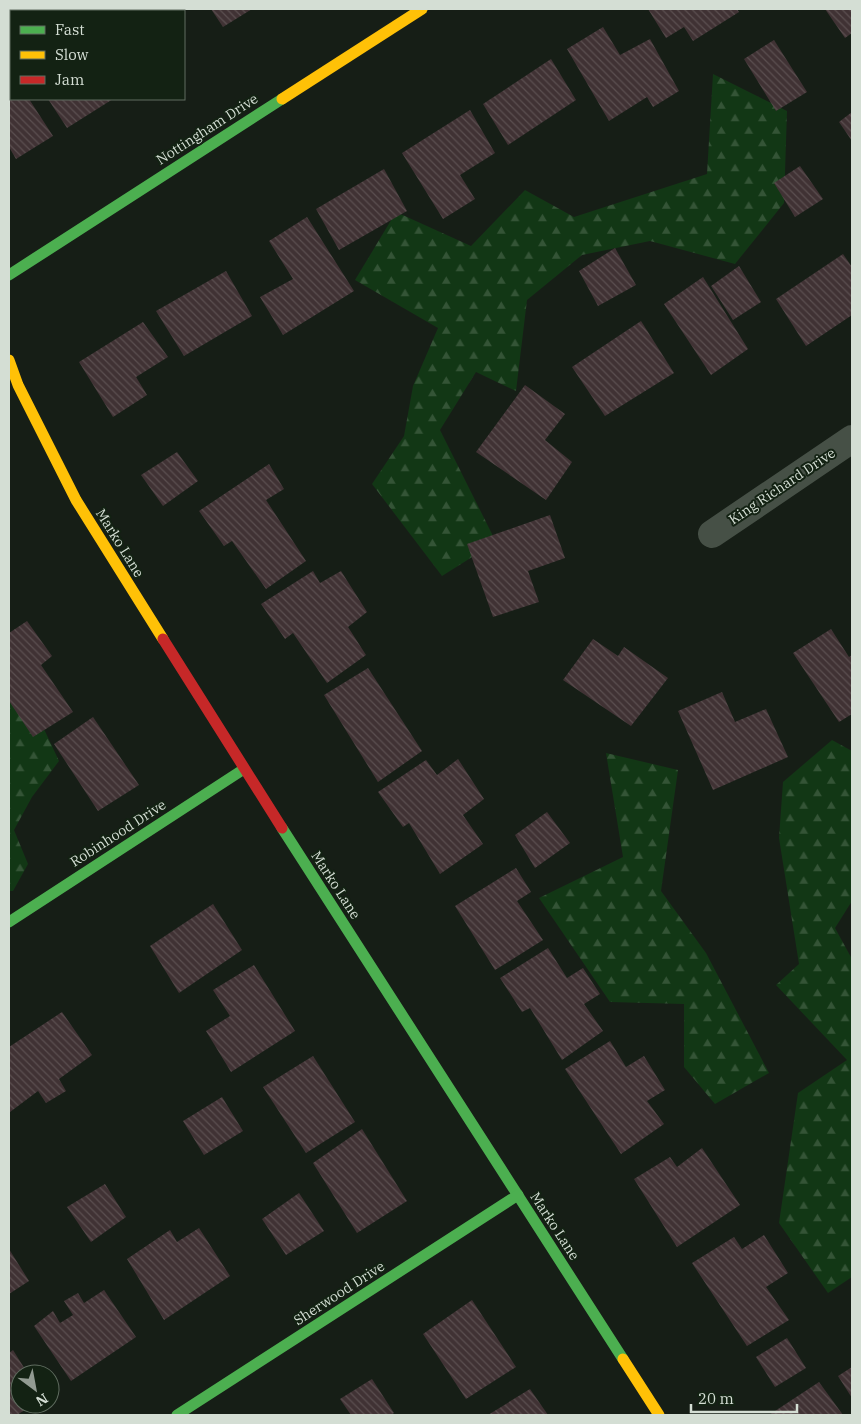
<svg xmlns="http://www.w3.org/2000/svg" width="861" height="1424" font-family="'IBM Plex Serif',serif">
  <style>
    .forest { fill: url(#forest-firs) }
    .building { fill: url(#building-back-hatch) }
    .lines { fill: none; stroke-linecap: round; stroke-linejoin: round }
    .street { stroke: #465046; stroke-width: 28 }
    .fast { stroke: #4caf50; stroke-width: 11 }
    .slow { stroke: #ffc107; stroke-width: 11 }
    .jam { stroke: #c62828; stroke-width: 11 }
    .labels { text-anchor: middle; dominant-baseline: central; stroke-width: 4; stroke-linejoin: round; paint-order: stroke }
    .street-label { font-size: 14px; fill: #d4ded4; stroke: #132213 }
  </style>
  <defs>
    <pattern id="forest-firs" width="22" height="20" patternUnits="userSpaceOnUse" patternTransform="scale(1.25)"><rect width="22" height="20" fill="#123715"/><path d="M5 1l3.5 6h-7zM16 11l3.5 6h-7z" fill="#345436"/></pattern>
    <pattern id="building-back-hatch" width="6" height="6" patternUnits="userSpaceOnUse" patternTransform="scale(1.25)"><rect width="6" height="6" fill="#403234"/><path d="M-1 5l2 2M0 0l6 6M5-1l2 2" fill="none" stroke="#5b4f50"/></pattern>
  </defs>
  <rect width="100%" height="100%" fill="#161e16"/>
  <g class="forest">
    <polygon points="713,74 787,111 784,203 735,264 650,241 582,255 527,300 516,391 476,372 440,430 496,542 442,576 372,484 404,436 413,386 438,328 355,280 396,212 471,246 525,190 574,217 707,174"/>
    <polygon points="9,685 36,712 59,761 32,797 14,830 28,864 13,891 9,891"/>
    <polygon points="832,740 852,751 852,901 835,928 852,959 852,1277 828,1293 779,1223 798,1093 847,1060 776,985 799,964 779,838 783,782"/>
    <polygon points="606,753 678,770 661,891 706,953 769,1073 715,1104 684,1067 684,1004 610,1002 539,898 623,857"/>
  </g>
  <g class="building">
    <polygon points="105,9 186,9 182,11 101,11"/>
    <polygon points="211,9 252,9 223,27"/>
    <polygon points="648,9 737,9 739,12 693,41 684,27 666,38"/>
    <polygon points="825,9 852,9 852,33 845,38"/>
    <polygon points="603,27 620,55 650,39 679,91 653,107 647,97 609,121 567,49"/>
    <polygon points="774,40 807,92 776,111 744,59"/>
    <polygon points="551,59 576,100 508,145 483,104"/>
    <polygon points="10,68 11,99 29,99 53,136 16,159 9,147"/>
    <polygon points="48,99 113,99 67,128"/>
    <polygon points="470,110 495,153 460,175 475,199 443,219 402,153"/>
    <polygon points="852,112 852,141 839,122"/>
    <polygon points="800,166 823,199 795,217 774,183"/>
    <polygon points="384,169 407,211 339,250 316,209"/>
    <polygon points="307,217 354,291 283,335 260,297 293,279 269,241"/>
    <polygon points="615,248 636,285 598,306 579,271"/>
    <polygon points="843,254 852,267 852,315 806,346 776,299"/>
    <polygon points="739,266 761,302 733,320 711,286"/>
    <polygon points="226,271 252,316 184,356 156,311"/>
    <polygon points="703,277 748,349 711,375 664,304"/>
    <polygon points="641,321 674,373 605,416 572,367"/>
    <polygon points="143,322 168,357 136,377 147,395 113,417 79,362"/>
    <polygon points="525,385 565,414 545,440 572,462 546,500 476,452"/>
    <polygon points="177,452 198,481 163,506 141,475"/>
    <polygon points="269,464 284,489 266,500 306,561 266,589 232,541 224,546 199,511"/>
    <polygon points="550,515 565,558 528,571 539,602 493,617 467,544"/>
    <polygon points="313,571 320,583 341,571 367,612 348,627 366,655 327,683 293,633 285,639 261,604"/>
    <polygon points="27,621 52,656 41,665 73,712 33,737 9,701 9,633"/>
    <polygon points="831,629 849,657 852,655 852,714 839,722 793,653"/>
    <polygon points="593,639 618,656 624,647 668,678 631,726 563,680"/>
    <polygon points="368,668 422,751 378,782 324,695"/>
    <polygon points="722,692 735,722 766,709 788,757 713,790 678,711"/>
    <polygon points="93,717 139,785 98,811 54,744"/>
    <polygon points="458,759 484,799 463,815 483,844 440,874 409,823 403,827 378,792 426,760 437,775"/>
    <polygon points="547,812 570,843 535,868 515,835"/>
    <polygon points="516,868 531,892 517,901 543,940 495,970 455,906"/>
    <polygon points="213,904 242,950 179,993 150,946"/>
    <polygon points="548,948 567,978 583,968 600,994 584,1004 603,1031 562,1060 530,1008 522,1012 500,978"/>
    <polygon points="254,965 295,1031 231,1072 206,1031 230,1016 213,990"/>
    <polygon points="62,1012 92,1055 59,1079 66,1091 46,1103 38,1091 10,1112 9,1047"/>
    <polygon points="610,1041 626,1067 644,1056 665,1090 647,1101 664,1124 621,1154 565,1069"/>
    <polygon points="313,1056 355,1122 306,1153 263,1087"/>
    <polygon points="222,1097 243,1131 204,1155 183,1121"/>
    <polygon points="362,1129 407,1201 357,1233 313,1163"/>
    <polygon points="702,1148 740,1205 677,1247 634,1179 670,1157 677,1167"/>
    <polygon points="105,1184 126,1217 91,1242 67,1207"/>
    <polygon points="299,1193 324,1231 286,1255 262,1219"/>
    <polygon points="199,1228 230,1276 164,1320 127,1259 170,1230 177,1242"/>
    <polygon points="764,1235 788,1273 766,1287 789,1320 747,1346 692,1263 734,1237 742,1249"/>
    <polygon points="9,1249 29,1281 9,1294"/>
    <polygon points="104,1290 136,1337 71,1381 34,1326 53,1311 60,1323 73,1315 64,1301 78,1293 84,1303"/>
    <polygon points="472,1300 516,1367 466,1399 423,1334"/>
    <polygon points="787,1338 806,1368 775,1387 756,1357"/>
    <polygon points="13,1350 28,1374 20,1374 20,1404 34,1404 17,1415 9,1415 9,1353"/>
    <polygon points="852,1367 852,1398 838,1376"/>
    <polygon points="372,1379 394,1413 391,1415 351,1415 340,1399"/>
    <polygon points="819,1382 843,1415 769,1415"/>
    <polygon points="530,1389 548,1415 488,1415"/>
  </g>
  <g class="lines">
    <polyline class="street" points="712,534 852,439"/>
    <g class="fast">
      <polyline points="9,275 282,99"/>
      <polyline points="282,828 623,1359"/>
      <polyline points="9,922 244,769"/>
      <polyline points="177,1415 518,1195"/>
    </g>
    <g class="slow">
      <polyline points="282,99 422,9"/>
      <polyline points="9,360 18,385 76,500 163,639"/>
      <polyline points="623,1359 659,1415"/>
    </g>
    <polyline class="jam" points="163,639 282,828"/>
  </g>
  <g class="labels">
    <g class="street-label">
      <text transform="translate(207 129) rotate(-33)">Nottingham Drive</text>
      <text transform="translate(782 486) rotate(-34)">King Richard Drive</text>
      <text transform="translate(120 543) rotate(58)">Marko Lane</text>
      <text transform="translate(118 833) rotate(-33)">Robinhood Drive</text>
      <text transform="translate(336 885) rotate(57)">Marko Lane</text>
      <text transform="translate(555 1226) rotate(57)">Marko Lane</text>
      <text transform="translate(339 1293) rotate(-33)">Sherwood Drive</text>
    </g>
  </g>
  <rect width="861" height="1424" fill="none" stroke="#d4ded4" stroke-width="20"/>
  <rect x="10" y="10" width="175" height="90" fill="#132213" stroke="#606d60"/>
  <rect x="20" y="26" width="25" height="8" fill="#4caf50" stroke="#606d60"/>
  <text x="55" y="35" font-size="15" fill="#d4ded4">Fast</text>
  <rect x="20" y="51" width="25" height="8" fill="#ffc107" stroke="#606d60"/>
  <text x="55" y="60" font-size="15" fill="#d4ded4">Slow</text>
  <rect x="20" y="76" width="25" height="8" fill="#c62828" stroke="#606d60"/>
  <text x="55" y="85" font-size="15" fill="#d4ded4">Jam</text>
  <g transform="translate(35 1389) rotate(148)"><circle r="24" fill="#132213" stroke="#606d60"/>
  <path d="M0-4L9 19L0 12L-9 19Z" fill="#929b92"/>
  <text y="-8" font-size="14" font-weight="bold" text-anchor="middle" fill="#d4ded4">N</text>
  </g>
  <path d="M691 1404v8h106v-8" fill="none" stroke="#d4ded4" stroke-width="2.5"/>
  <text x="698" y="1404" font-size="15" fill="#d4ded4" stroke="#132213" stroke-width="4" paint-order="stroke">20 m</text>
</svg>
